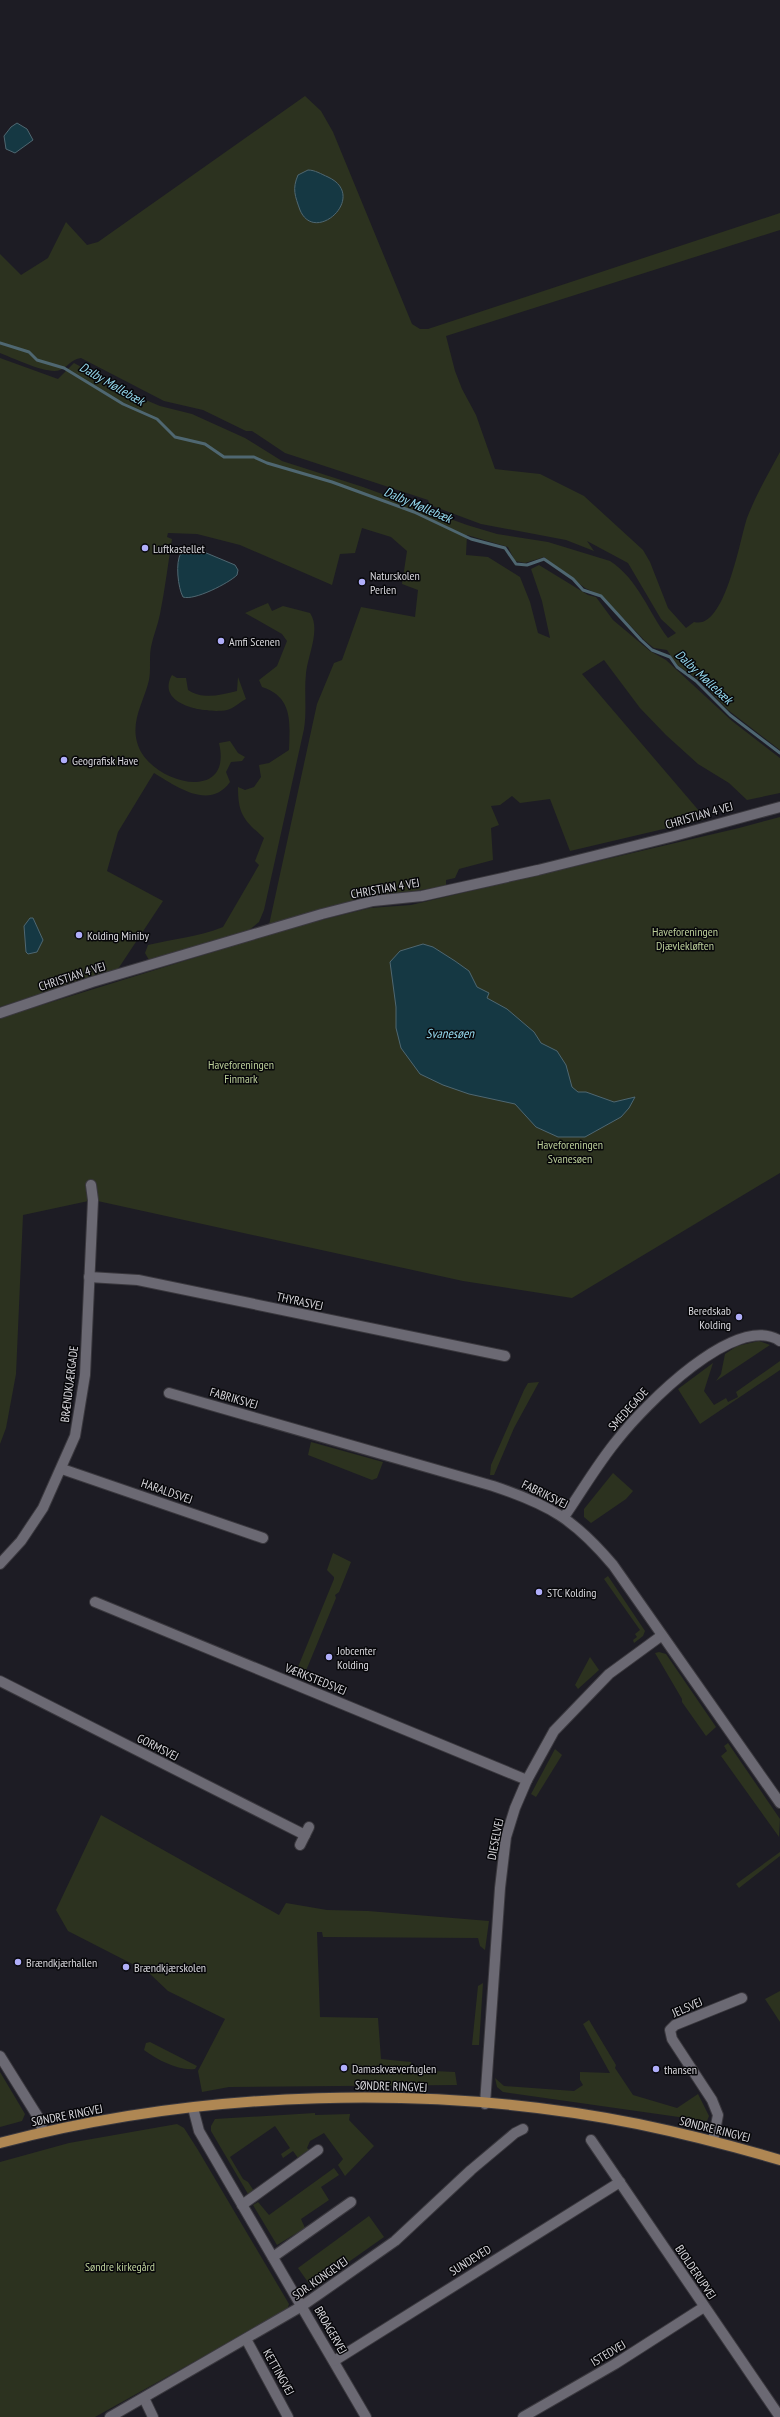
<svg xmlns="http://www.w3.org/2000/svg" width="780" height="2417" font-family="'PT Sans Narrow',sans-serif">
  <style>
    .green { fill: #2c321f }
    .water { fill: #153843; stroke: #4f6771 }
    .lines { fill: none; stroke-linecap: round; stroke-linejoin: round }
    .stream { stroke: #4f6771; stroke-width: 3 }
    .minor-casing { stroke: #3a383e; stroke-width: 12 }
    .major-casing { stroke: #3a383e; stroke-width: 12 }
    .minor { stroke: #6b6973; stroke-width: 10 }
    .major { stroke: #af8753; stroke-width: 10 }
    .poi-dot { fill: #b0aefa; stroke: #07070a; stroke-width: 1.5 }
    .labels { text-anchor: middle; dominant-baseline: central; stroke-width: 3; stroke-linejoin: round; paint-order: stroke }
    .poi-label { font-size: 12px; fill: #d7d6db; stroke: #07070a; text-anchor: start }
    .street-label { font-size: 12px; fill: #d7d6db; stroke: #07070a }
    .park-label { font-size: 12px; fill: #bbce99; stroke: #07070a }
    .water-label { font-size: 13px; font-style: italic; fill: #94d8ed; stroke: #07070a }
  </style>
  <rect width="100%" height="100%" fill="#1d1c24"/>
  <g class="green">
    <path d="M 305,96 L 321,111 L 333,132 L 412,324 L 420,329 L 428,329 L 780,213 L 780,230 L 446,336 L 455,371 L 462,389 L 476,415 L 495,469 L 540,474 L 584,496 L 643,550 L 650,562 L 668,608 L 686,628 L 694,622 C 725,631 740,539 747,518 C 756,495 768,474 780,452 L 780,750 L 728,710 L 699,680 L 677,665 L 667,650 L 654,648 L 645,641 L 602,596 L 585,588 L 544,557 L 525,563 L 515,561 L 508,547 L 467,535 L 466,555 L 488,557 L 520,577 L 530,602 L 538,633 L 550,638 L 542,601 L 531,569 L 539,565 L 588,595 L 596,597 L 613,620 L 650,651 L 666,660 L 732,721 L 780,758 L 780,793 L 747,800 L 729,783 L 698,764 L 666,735 L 640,708 L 604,660 L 582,674 L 706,819 L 570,851 L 550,799 L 520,803 L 512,796 L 500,805 L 491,806 L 499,825 L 491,828 L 493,860 L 459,869 L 455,878 L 446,880 L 446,886 L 364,899 L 269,925 L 317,704 L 334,663 L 342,660 L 361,607 L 415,617 L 418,590 L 402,584 L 407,551 L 391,537 L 362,528 L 355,553 L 340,554 L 332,585 L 240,545 L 197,534 L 168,533 L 167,537 L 172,539 C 168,564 165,589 160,614 C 158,625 153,636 151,647 C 149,657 151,669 149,680 C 144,701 131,720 137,742 C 147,783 234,806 219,743 L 230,741 L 238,753 L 245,757 L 242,761 L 231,762 L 226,772 L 230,782 C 209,811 176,786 154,773 L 149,781 L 118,832 L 107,871 L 163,901 L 118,969 L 0,1007 L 0,358 L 58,379 L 74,363 L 129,393 L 160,406 L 192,414 L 245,438 L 282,461 L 363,487 L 467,525 L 497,534 L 548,542 L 610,561 C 638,579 649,613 668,638 L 676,633 L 661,619 L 628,563 L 587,541 L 594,551 L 566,540 L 481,524 L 430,505 L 428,500 L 285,453 L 252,431 L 246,431 L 203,410 L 164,401 L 81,358 C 71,359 68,367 60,370 C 48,375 13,358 0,353 L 0,254 L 21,275 L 48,258 L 66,222 L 87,245 L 98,242 Z"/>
    <path d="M 268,603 L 272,611 L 283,606 L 310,613 C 321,629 308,655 306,673 C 304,692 307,710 304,729 L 264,910 L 259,922 L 248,931 L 149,960 L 145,953 L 148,945 C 173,939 198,937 223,927 L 259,865 L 255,861 L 264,838 C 244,820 238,815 238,787 L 245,790 L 254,787 L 261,777 L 259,765 L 269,763 L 289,750 C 290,722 293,697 262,687 L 259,680 L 277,666 L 287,641 L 282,634 L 245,613 Z"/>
    <path d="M 172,675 L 177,678 L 186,678 L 188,690 C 203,700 220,695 237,691 L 238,677 L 246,699 C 240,702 233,709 227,710 C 206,714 155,705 172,675 Z"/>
    <polygon points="780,817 780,1173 572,1298 463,1281 93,1200 23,1215 16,1374 6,1428 0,1444 0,1018 294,927 370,908 411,905 739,828"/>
    <polygon points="759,1341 770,1345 716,1381 721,1374 725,1354 737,1346"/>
    <polygon points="780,1361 780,1370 700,1424 678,1389 713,1363 704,1391 714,1405 726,1398 728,1402 738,1397 736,1392"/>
    <polygon points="539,1382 514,1428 494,1475 490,1475 491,1465 524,1390 528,1383"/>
    <polygon points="311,1442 383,1462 377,1478 372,1480 308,1455"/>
    <polygon points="613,1473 633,1491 626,1499 591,1523 584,1517 584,1509"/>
    <polygon points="333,1553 351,1562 339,1592 335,1595 336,1598 303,1678 300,1678 303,1669 298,1667 334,1579 334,1577 327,1570"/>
    <polygon points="608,1576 645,1631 643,1636 634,1643 633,1640 637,1637 635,1634 640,1630 604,1579"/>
    <polygon points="659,1652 666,1654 716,1727 706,1736 682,1702 682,1699 655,1653"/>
    <polygon points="590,1657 599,1670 578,1689 575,1685"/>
    <polygon points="728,1743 780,1819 779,1837 721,1756 727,1751 724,1746"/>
    <polygon points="555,1749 562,1755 536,1797 531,1794"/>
    <polygon points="101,1815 279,1915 286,1903 327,1910 368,1911 489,1921 485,1950 480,1946 478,1938 323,1937 322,1932 317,1932 320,2017 378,2018 381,2059 411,2062 412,2070 455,2072 457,2085 229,2087 202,2092 198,2071 225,2019 168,1991 148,1972 68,1931 56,1910"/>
    <polygon points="780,1852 780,1856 739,1888 736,1884"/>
    <polygon points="483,1983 479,2045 472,2045 478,1986"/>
    <polygon points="780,1991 780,2022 765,1999"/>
    <polygon points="589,2020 616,2065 615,2068 633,2095 677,2108 698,2094 709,2116 707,2121 503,2092 497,2087 495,2078 504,2086 574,2091 583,2085 580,2080 580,2072 610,2073 583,2024"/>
    <path d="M 150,2042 L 197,2066 L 195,2069 C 178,2071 158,2060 144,2050 L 146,2043 Z"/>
    <polygon points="0,2072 25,2114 22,2121 0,2127"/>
    <polygon points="315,2113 315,2115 350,2114 349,2120 374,2146 345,2176 338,2165 343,2159 324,2133 310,2141 307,2148 309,2150 298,2158 293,2151 283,2158 281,2154 290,2148 275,2126 230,2157 243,2179 248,2182 254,2191 248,2194 211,2131 211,2126 215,2119"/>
    <polygon points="177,2124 184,2128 198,2150 289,2304 287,2310 95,2417 0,2417 0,2162 69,2143"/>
    <polygon points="334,2168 339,2175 321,2187 329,2200 301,2219 305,2228 277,2245 253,2205 258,2202 269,2215"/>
    <polygon points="369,2216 384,2237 316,2285 310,2285 298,2268"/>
  </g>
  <g class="water">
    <polygon points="17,123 27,129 33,140 15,153 6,149 4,136 11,127"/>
    <path d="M 308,170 C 315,170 321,174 328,177 C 369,196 315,246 300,210 C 295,196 292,189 298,175 Z"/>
    <path d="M 192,547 L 235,565 L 238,570 L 237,575 C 229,583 194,601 183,597 C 178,588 175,562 181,553 C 184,549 188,548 192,547 Z"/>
    <polygon points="30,918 33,918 43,940 37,952 28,954 26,952 24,926"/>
    <polygon points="423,944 433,947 455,961 469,971 477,987 489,993 487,998 507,1009 534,1032 541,1043 557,1051 566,1065 572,1087 578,1092 586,1092 614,1102 635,1097 629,1108 621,1117 585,1137 558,1137 536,1127 515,1104 469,1094 443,1085 420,1074 401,1048 396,1028 396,1007 390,962 400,951"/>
  </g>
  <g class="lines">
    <polyline class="stream" points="0,343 29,352 37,360 64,368 123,404 157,419 175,437 205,444 224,457 254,457 267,463 332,482 414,512 471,539 505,548 516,564 527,565 544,559 573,579 583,590 601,596 641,640 652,650 670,657 677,667 696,681 730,715 780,753"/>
    <defs>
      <g id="minor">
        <polyline points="0,1013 92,982 322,914 373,901 422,896 538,870 674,836 780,807"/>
        <polyline points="89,1277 138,1280 505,1356"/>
        <path d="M 169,1393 L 493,1486 C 550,1505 574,1519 613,1565 L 780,1803"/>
        <polyline points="62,1469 263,1538"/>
        <path d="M 564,1517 C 582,1491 598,1463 618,1439 C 643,1407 736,1311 780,1341"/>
        <polyline points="0,1564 21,1541 43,1508 75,1436 85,1375 93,1200 91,1185"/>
        <polyline points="95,1602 527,1780"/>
        <polyline points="0,1681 305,1835"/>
        <polyline points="300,1845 309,1827"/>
        <polyline points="0,2056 38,2117 43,2131"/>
        <polyline points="485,2104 500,1888 506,1837 515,1808 527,1780 554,1731 609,1674 661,1636"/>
        <polyline points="193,2108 199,2131 366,2417"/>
        <polyline points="591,2140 780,2417"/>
        <polyline points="713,2141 718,2115 712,2100 672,2039 670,2030 675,2025 742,1998"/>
        <polyline points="242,2205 318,2150"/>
        <polyline points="273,2257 351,2202"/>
        <polyline points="246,2339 288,2417"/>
        <polyline points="334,2361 620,2182"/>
        <polyline points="144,2398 153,2417"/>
        <polyline points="110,2417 302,2306 395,2241 471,2170 515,2133 523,2129"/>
        <polyline points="523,2417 615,2364 704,2307"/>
      </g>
      <path id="major" d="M 0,2143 C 202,2090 433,2083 638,2124 C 686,2134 733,2146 780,2160"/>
    </defs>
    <use href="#minor" class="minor-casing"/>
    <use href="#major" class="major-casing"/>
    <use href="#minor" class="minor"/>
    <use href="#major" class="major"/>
  </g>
  <g class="poi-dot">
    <circle cx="145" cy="548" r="4"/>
    <circle cx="362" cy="582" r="4"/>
    <circle cx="221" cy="641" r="4"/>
    <circle cx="64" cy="760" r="4"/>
    <circle cx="79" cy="935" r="4"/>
    <circle cx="739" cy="1317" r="4"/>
    <circle cx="539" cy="1592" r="4"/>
    <circle cx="329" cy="1657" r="4"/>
    <circle cx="18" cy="1962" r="4"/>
    <circle cx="126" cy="1967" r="4"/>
    <circle cx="344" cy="2068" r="4"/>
    <circle cx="656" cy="2069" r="4"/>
  </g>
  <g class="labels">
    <g class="poi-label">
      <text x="153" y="548">Luftkastellet</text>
      <text x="370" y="575">Naturskolen<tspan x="370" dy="14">Perlen</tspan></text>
      <text x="229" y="641">Amfi Scenen</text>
      <text x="72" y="760">Geografisk Have</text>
      <text x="87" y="935">Kolding Miniby</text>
      <text x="731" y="1310" text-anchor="end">Beredskab<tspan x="731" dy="14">Kolding</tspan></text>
      <text x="547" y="1592">STC Kolding</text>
      <text x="337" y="1650">Jobcenter<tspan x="337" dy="14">Kolding</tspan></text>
      <text x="26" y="1962">Brændkjærhallen</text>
      <text x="134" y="1967">Brændkjærskolen</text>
      <text x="352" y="2068">Damaskvæverfuglen</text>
      <text x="664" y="2069">thansen</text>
    </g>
    <g class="street-label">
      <text transform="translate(699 815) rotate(-16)">CHRISTIAN 4 VEJ</text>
      <text transform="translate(385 888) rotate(-10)">CHRISTIAN 4 VEJ</text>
      <text transform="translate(72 976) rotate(-18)">CHRISTIAN 4 VEJ</text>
      <text transform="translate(300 1301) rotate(12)">THYRASVEJ</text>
      <text transform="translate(69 1384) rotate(-83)">BRÆNDKJÆRGADE</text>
      <text transform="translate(234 1398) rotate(16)">FABRIKSVEJ</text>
      <text transform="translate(628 1409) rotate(-48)">SMEDEGADE</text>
      <text transform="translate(167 1491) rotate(19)">HARALDSVEJ</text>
      <text transform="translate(545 1494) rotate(26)">FABRIKSVEJ</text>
      <text transform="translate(316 1679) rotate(22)">VÆRKSTEDSVEJ</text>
      <text transform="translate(158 1747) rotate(27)">GORMSVEJ</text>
      <text transform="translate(495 1839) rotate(-79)">DIESELVEJ</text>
      <text transform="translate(687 2007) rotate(-24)">JELSVEJ</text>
      <text transform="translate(391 2086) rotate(2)">SØNDRE RINGVEJ</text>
      <text transform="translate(67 2115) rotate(-11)">SØNDRE RINGVEJ</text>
      <text transform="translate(715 2129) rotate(14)">SØNDRE RINGVEJ</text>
      <text transform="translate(470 2260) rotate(-32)">SUNDEVED</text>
      <text transform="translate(696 2272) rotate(56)">BJOLDERUPVEJ</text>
      <text transform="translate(320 2278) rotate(-35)">SDR. KONGEVEJ</text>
      <text transform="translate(331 2330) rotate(60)">BROAGERVEJ</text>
      <text transform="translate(608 2353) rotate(-31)">ISTEDVEJ</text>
      <text transform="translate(279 2372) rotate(61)">KETTINGVEJ</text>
    </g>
    <g class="park-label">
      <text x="685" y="931">Haveforeningen<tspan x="685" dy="14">Djævlekløften</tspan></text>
      <text x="241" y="1064">Haveforeningen<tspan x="241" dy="14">Finmark</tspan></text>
      <text x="570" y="1144">Haveforeningen<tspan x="570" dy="14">Svanesøen</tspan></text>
      <text x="120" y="2266">Søndre kirkegård</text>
    </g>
    <g class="water-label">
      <text transform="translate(112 384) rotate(30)">Dalby Møllebæk</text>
      <text transform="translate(418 505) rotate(23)">Dalby Møllebæk</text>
      <text transform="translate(704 677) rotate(43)">Dalby Møllebæk</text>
      <text x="450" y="1033">Svanesøen</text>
    </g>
  </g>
</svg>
